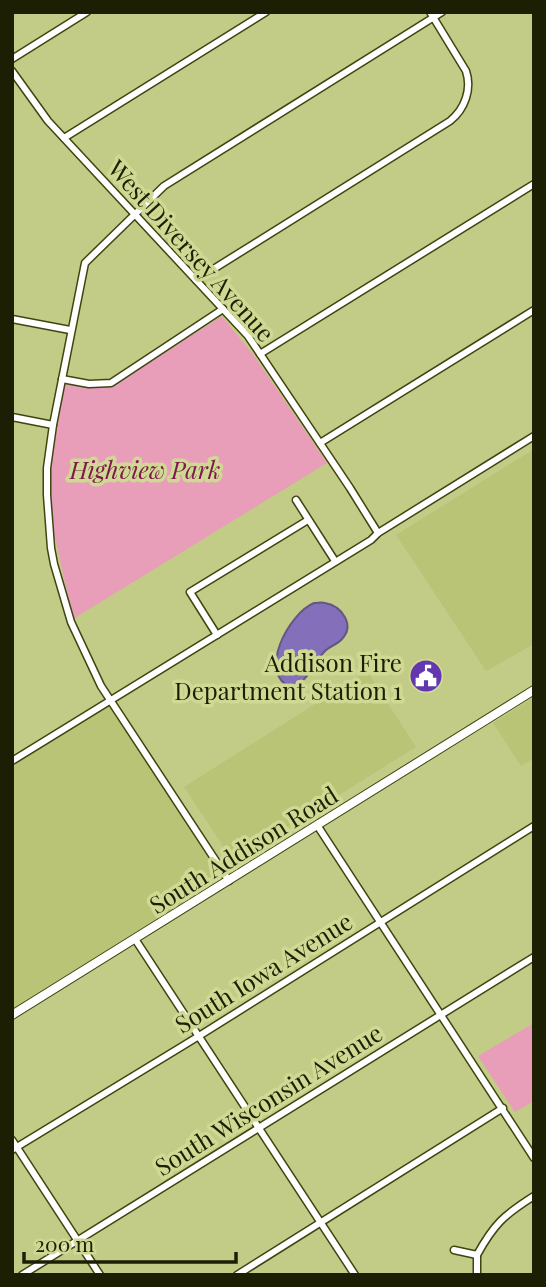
<svg xmlns="http://www.w3.org/2000/svg" width="546" height="1287" font-family="'Playfair Display',serif">
  <style>
    .built { fill: #b9c476 }
    .green { fill: #e89db9 }
    .water { fill: #846fbb; stroke: #655784; stroke-width: 2 }
    .lines { fill: none; stroke-linecap: round; stroke-linejoin: round }
    .minor-casing { stroke: #3f4510; stroke-width: 9 }
    .tertiary-casing { stroke: #3f4510; stroke-width: 10 }
    .minor { stroke: #fff; stroke-width: 6 }
    .tertiary { stroke: #fff; stroke-width: 8 }
    .labels { text-anchor: middle; dominant-baseline: central; stroke-width: 7; stroke-linejoin: round; paint-order: stroke }
    .street-label { font-size: 24px; fill: #1c1f03; stroke: #cfd993 }
    .park-label { font-size: 24px; font-style: italic; fill: #80194d; stroke: #cfd993 }
    .poi-label { font-size: 24px; fill: #1c1f03; stroke: #cfd993; text-anchor: end }
  </style>
  <rect width="100%" height="100%" fill="#c2cc86"/>
  <g class="built">
    <polygon points="534,449 534,644 486,671 396,535"/>
    <polygon points="367,671 416,747 233,861 184,787"/>
    <polygon points="534,697 534,758 521,766 493,723"/>
    <polygon points="109,704 224,879 12,1011 12,756 17,762"/>
  </g>
  <g class="green">
    <polygon points="222,316 255,357 327,463 73,619 51,520 51,463 64,383 105,387 122,380"/>
    <polygon points="534,1023 534,1101 515,1112 478,1056"/>
  </g>
  <path class="water" d="M 314,603 C 318,603 322,602 325,603 C 342,606 355,625 342,639 C 337,645 329,646 324,652 C 313,664 308,681 292,688 C 256,674 289,613 314,603 Z"/>
  <g class="lines">
    <defs>
      <g id="minor">
        <polyline points="12,59 87,12"/>
        <polyline points="12,71 48,121 248,336 350,488 378,533"/>
        <polyline points="64,138 266,12"/>
        <path d="M 196,280 L 450,121 C 465,109 472,89 466,71 L 430,12"/>
        <polyline points="12,319 70,330"/>
        <polyline points="260,354 534,184"/>
        <polyline points="62,379 89,384 111,383 223,309"/>
        <polyline points="12,417 53,425"/>
        <polyline points="320,443 534,310"/>
        <polyline points="296,500 335,561"/>
        <polyline points="217,635 190,592 308,520"/>
        <polyline points="12,761 371,540 378,533 534,436"/>
        <polyline points="317,825 534,1158"/>
        <polyline points="229,881 101,686 71,622 54,564 51,548 47,495 47,468 53,425 85,263 164,186 442,12"/>
        <polyline points="135,939 355,1275"/>
        <polyline points="12,1140 100,1275"/>
        <polyline points="12,1150 199,1036 534,826"/>
        <path d="M 454,1250 L 477,1255 C 494,1224 504,1215 534,1196"/>
        <polyline points="477,1255 477,1275"/>
        <polyline points="22,1275 534,957"/>
        <polyline points="237,1275 503,1108"/>
      </g>
      <polyline id="tertiary" points="12,1015 534,690"/>
    </defs>
    <use href="#minor" class="minor-casing"/>
    <use href="#tertiary" class="tertiary-casing"/>
    <use href="#minor" class="minor"/>
    <use href="#tertiary" class="tertiary"/>
  </g>
  <defs>
    <symbol id="civic-disc" viewBox="-11 -11 22 22"><circle r="9.5" fill="#6337af" stroke="#cfd993"/><path d="M-.6-6.5H3V-4.5H.6V-3L4-1V1h2V6H-6V1h2V-1L-.6-3ZM-1.2 2.5V6h2.4V2.5Z" fill="#fff"/></symbol>
  </defs>
  <g fill-rule="evenodd">
    <use href="#civic-disc" x="407" y="657" width="38" height="38"/>
  </g>
  <g class="labels">
    <g class="street-label">
      <text transform="translate(192 250) rotate(48)">West Diversey Avenue</text>
      <text transform="translate(243 849) rotate(-32)">South Addison Road</text>
      <text transform="translate(263 972) rotate(-32)">South Iowa Avenue</text>
      <text transform="translate(268 1099) rotate(-32)">South Wisconsin Avenue</text>
    </g>
    <g class="park-label">
      <text x="145" y="469">Highview Park</text>
    </g>
    <g class="poi-label">
      <text x="402" y="662">Addison Fire<tspan x="402" dy="28">Department Station 1</tspan></text>
    </g>
  </g>
  <rect width="546" height="1287" fill="none" stroke="#1c1f03" stroke-width="28"/>
  <path d="M24 1252v10h212v-10" fill="none" stroke="#1c1f03" stroke-width="3.5"/>
  <text x="35" y="1252" font-size="21" fill="#1c1f03" stroke="#cfd993" stroke-width="5" paint-order="stroke">200 m</text>
</svg>
